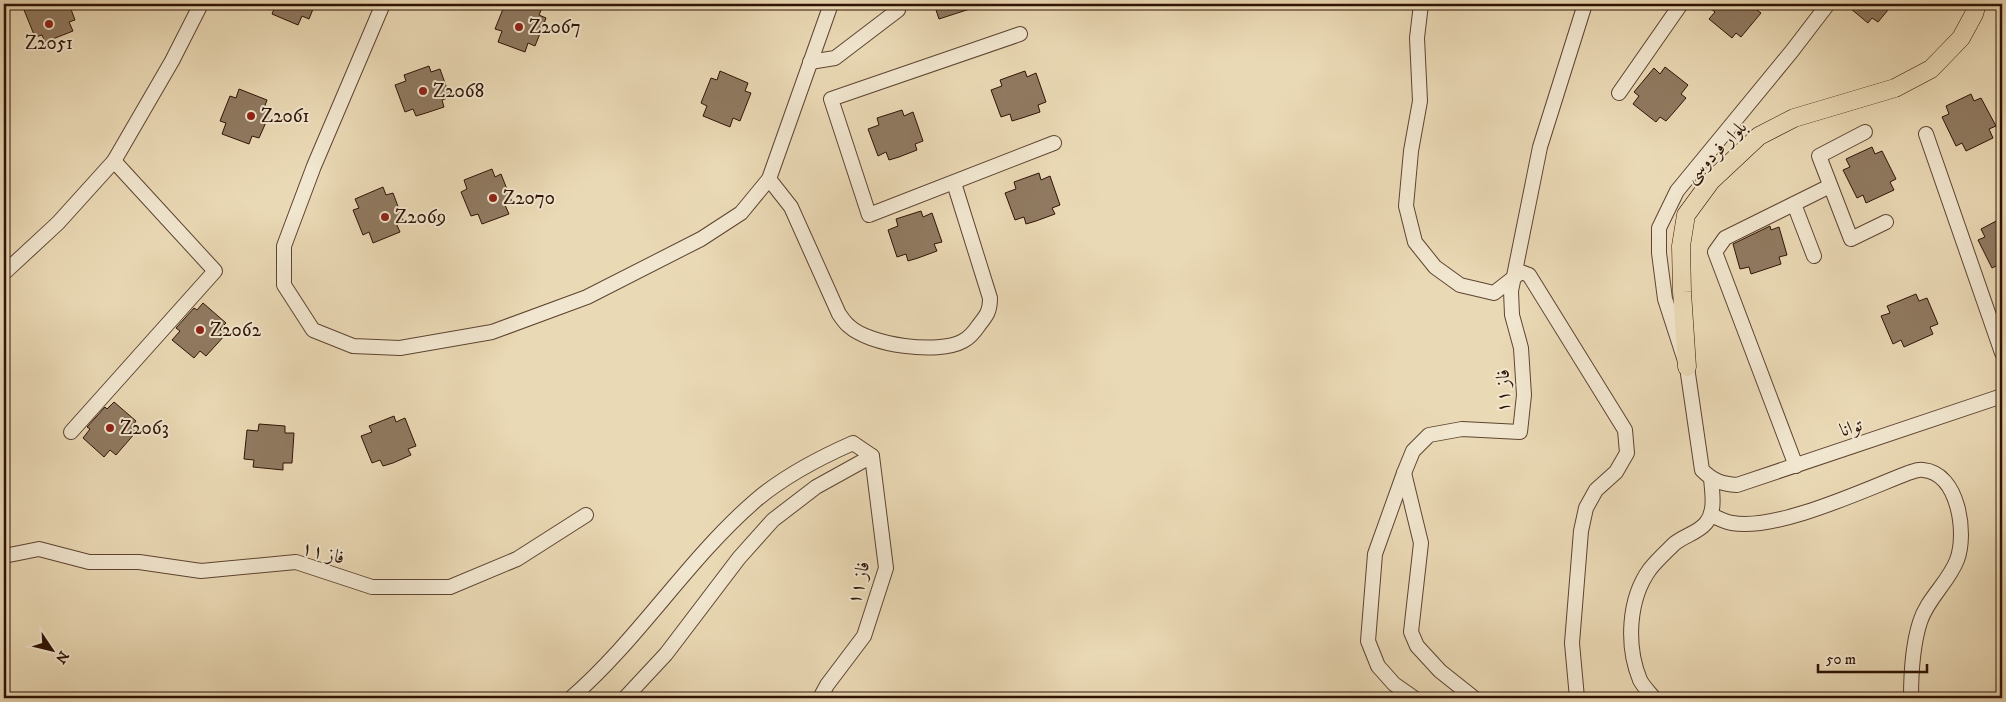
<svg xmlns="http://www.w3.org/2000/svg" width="2006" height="702" font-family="'IM FELL DW Pica',Amiri,serif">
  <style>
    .building { fill: #907a61; stroke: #2f1305 }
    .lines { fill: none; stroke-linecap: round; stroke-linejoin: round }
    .minor-casing { stroke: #5e4431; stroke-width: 16 }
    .major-casing { stroke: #2f1305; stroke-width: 19 }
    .minor { stroke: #f1e6cf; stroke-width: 14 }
    .major { stroke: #ead9b5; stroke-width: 18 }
    .poi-dot { fill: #8f2418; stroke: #f1e6cf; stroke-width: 2 }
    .labels { text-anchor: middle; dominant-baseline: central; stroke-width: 4; stroke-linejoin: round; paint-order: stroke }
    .poi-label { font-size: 19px; fill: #2f1305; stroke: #f1e6cf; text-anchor: start }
    .street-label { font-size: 19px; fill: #2f1305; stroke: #f1e6cf }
  </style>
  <rect width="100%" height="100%" fill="#ead9b5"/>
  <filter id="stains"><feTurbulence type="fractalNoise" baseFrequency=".004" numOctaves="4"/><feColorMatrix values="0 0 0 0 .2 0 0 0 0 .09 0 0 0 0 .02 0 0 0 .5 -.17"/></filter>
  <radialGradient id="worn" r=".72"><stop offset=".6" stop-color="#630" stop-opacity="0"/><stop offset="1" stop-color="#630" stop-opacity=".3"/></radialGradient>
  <g class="building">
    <polygon points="30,4 69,4 75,20 69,22 73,31 45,42 42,35 35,37 24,10 31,7"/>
    <polygon points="276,4 315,4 309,19 302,16 298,25 272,14"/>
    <polygon points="505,4 532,4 542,8 539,15 546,18 539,36 535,46 528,43 525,52 498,42 502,31 495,29"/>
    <polygon points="934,4 978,4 979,6 939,19"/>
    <polygon points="1705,4 1761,4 1757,10 1761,13 1741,37 1736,33 1732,38 1709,19 1715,12"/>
    <polygon points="1845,4 1893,4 1878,22 1872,18 1868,23"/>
    <polygon points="429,66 431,72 440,69 450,97 442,100 444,107 426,113 416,116 413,109 405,112 395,85 406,81 404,75"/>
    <polygon points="1665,67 1688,85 1681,94 1686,98 1674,112 1666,121 1660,117 1656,122 1633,104 1639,96 1634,92 1654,68 1660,74"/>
    <polygon points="720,71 748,83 745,91 751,93 740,121 733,118 730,127 703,116 707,106 701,103 711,78 717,80"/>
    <polygon points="1025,71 1027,77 1036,73 1046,102 1038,105 1040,112 1022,118 1012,121 1010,114 1001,117 991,90 1002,86 1000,80"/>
    <polygon points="239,89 267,100 264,108 271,111 259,138 252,136 249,144 222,134 226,123 220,121 230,96 236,98"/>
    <polygon points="1971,94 1974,101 1981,98 1996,126 1989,129 1993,138 1966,151 1962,143 1956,146 1942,117 1949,114 1946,106"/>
    <polygon points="902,110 904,116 913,112 923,141 915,144 917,150 899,157 889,160 886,152 878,156 868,129 879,125 877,118"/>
    <polygon points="1872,147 1875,154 1882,151 1896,179 1890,182 1894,190 1866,203 1863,195 1857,198 1843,170 1850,167 1846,159"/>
    <polygon points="492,169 495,177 501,174 512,202 505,205 509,214 482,224 478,214 471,216 461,192 467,189 464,180"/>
    <polygon points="1039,173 1041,180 1050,176 1060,205 1052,208 1055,214 1036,221 1026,224 1024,217 1015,220 1005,193 1016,189 1014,182"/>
    <polygon points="383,187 386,195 393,193 403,220 396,223 400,232 373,243 369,232 363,235 353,210 359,208 355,199"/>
    <polygon points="921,211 923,217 932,213 942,242 934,244 937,251 918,258 908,261 906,254 897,257 888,230 898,226 896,219"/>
    <polygon points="2002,218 2002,263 1992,268 1978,240 1985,237 1981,229"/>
    <polygon points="1770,226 1771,230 1779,227 1787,255 1779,257 1781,264 1751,274 1749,267 1740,269 1733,244"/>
    <polygon points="1916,294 1919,301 1927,298 1938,324 1930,327 1933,334 1904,347 1901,340 1893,344 1881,316 1890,313 1887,306"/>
    <polygon points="203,303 226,323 220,329 226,334 206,356 200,351 194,358 172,340 180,331 176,328 194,308 197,310"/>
    <polygon points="114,402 136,421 131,428 136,432 116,455 110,450 104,457 83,438 90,429 87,427 105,407 107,409"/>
    <polygon points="394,416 396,422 405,418 416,446 408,449 411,455 393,463 383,466 380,460 372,463 361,436 372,432 369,426"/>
    <polygon points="259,424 285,426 285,433 294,433 292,463 283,463 283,470 253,467 254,460 244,459 247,430 258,431"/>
  </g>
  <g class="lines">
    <defs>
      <g id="minor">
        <polyline points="383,4 314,166 284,246 284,285 313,330 353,346 400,348 492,332 587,297 701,239 741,213 769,179 831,4"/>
        <polyline points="1421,4 1417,38 1420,101 1411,151 1406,206 1415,242 1435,267 1460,285 1494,293 1521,272 1529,275 1625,430 1627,453 1616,472 1596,490 1586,508 1581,531 1572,643 1577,698"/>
        <path d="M 1828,4 L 1792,51 L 1677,191 L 1659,228 L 1659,253 L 1665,299 L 1687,367 L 1702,470 C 1713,481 1722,484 1737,485 L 2002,396"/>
        <polyline points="1020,34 831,99 869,215 1054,143"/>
        <polyline points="810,62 835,58 898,10 897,4"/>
        <polyline points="1619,93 1681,4"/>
        <polyline points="1865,132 1819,156 1851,239 1886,222"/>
        <polyline points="1926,134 2002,353"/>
        <path d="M 769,179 L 791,207 L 839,314 C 842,318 845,323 849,326 C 869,345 938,355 963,341 C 969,338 975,331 979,325 C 987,315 990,311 990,298 L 954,183"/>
        <polyline points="1794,204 1814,256"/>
        <polyline points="4,273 58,223 114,161 172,61 201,4"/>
        <polyline points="71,432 215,271 114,161"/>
        <polyline points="1796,466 1715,252 1725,238 1830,186"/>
        <polyline points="1404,473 1421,543 1411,632 1417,646 1440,671 1474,698"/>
        <path d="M 1711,515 C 1718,518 1725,522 1732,523 C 1777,531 1864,490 1908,473 C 1912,472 1918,469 1923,470 C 1959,473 1967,534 1957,560 C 1948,583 1927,599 1920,622 C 1912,647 1911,673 1911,698"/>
        <polyline points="4,556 39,549 89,562 139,562 201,571 296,562 372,587 450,587 517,559 586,515"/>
        <path d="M 571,698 C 639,639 687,560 755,501 C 784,476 819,458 853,443 L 872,456 L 886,568 L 864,636 L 827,685 L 820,698"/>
        <polyline points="625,698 666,654 739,558 773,520 816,487 872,456"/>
        <polyline points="1414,698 1394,684 1378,666 1368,641 1375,554 1404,473 1413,451 1429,435 1462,429 1520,432 1524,395 1521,348 1512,315 1511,291 1540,147 1585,4"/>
        <path d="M 1654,698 C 1649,692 1643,686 1640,680 C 1626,646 1628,599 1650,569 C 1657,560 1666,552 1674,544 C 1683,536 1698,533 1706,523 C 1716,511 1712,492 1711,478"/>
      </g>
      <polyline id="major" points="1687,367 1682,292 1681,246 1686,215 1711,181 1759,136 1794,118 1895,88 1931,69 1961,38 1974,14 1977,4"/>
    </defs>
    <use href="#minor" class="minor-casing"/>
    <use href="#major" class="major-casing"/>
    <use href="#minor" class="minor"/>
    <use href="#major" class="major"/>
  </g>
  <g class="poi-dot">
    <circle cx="49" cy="24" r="5"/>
    <circle cx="519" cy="27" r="5"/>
    <circle cx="423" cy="91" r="5"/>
    <circle cx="251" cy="116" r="5"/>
    <circle cx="493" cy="198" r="5"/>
    <circle cx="385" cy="217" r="5"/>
    <circle cx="200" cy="330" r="5"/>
    <circle cx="110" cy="428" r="5"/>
  </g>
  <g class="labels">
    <g class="poi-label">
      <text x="529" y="27">Z2067</text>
      <text x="49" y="43" text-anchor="middle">Z2051</text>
      <text x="433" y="91">Z2068</text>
      <text x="261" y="116">Z2061</text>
      <text x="503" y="198">Z2070</text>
      <text x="395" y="217">Z2069</text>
      <text x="210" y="330">Z2062</text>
      <text x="120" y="428">Z2063</text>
    </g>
    <g class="street-label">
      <text transform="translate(1716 152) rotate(-45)">بلوار فردوسی</text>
      <text transform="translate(1503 391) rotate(-90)">فاز ۱۱</text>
      <text transform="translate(1851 428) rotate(-19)">توانا</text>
      <text transform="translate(323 553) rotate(15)">فاز ۱۱</text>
      <text transform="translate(859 583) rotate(-76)">فاز ۱۱</text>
    </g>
  </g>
  <rect width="2006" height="702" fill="none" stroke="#ead9b5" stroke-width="20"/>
  <rect x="5" y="5" width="1996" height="692" fill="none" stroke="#2f1305" stroke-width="2.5"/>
  <rect x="10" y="10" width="1986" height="682" fill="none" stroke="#2f1305"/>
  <g transform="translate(52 650) rotate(125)" stroke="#f1e6cf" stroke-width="4" paint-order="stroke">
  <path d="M0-4L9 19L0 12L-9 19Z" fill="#2f1305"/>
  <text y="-8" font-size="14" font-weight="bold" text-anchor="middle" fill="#2f1305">N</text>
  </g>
  <path d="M1818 664v8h109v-8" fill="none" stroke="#2f1305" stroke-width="2.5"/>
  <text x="1826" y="664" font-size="15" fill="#2f1305" stroke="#f1e6cf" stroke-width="4" paint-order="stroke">50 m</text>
  <rect width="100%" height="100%" filter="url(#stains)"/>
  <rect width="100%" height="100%" fill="url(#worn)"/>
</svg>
